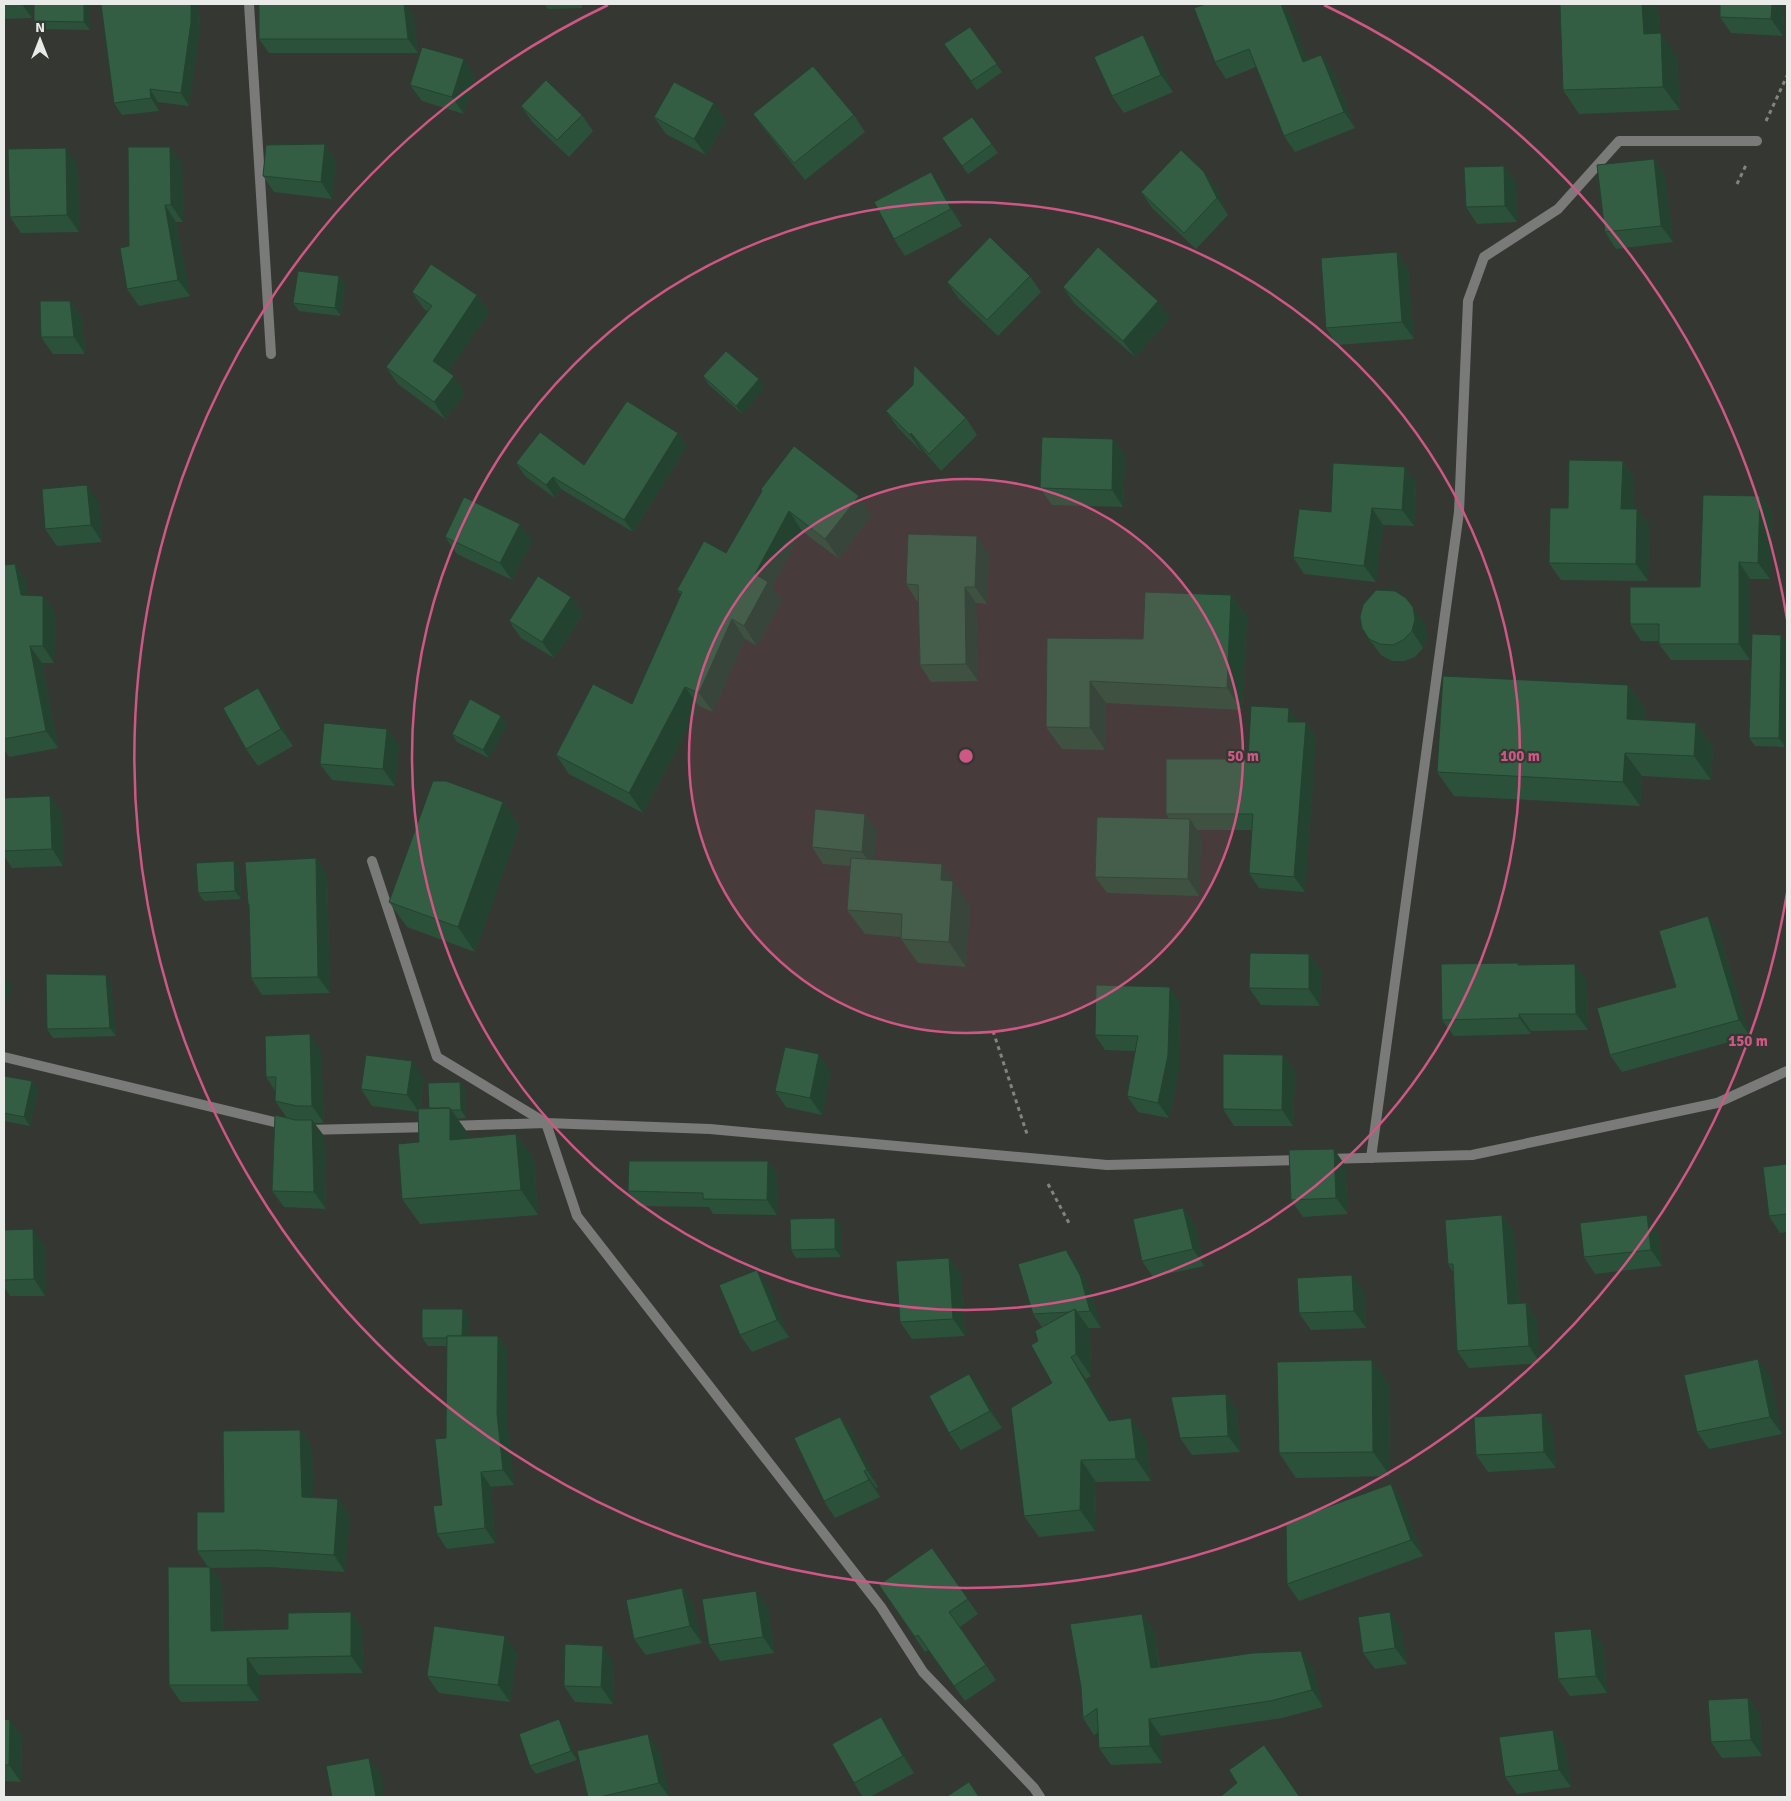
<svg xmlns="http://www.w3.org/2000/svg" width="1791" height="1801" font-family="Signika,sans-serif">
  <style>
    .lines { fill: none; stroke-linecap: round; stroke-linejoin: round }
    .path { stroke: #828480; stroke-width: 3; stroke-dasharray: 4 4; stroke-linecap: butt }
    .pedestrian { stroke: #7a7a78; stroke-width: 10 }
    .minor { stroke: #7a7a78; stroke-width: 10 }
    .wall { fill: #2c513a }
    .shaded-wall { fill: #244230 }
    .building { fill: #335e44; stroke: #244230 }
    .ring { fill: none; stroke: #ce5785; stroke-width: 2.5 }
    .centre { fill: #ce5785; stroke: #353733; stroke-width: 2.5 }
    .ring-label { font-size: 15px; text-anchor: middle; font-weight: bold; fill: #ce5785; stroke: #353733; stroke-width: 4.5; stroke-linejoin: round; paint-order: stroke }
  </style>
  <rect width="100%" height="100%" fill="#353733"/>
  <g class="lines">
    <g class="path">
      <polyline points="1766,121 1787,76"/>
      <polyline points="1737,184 1746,165"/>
      <polyline points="993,1031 1027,1134"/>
      <polyline points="1048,1184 1069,1223"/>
    </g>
    <polyline class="pedestrian" points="1459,512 1468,301 1484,257 1558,209 1619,141 1757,141"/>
    <g class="minor">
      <polyline points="249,4 271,354"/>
      <polyline points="372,861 437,1057 546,1123 577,1216 881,1607 923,1672 1034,1788 1040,1797"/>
      <polyline points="4,1057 287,1125"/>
      <polyline points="448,1126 546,1123 710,1129 1107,1165 1302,1160"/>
      <polyline points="306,1130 431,1127"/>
      <polyline points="1371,1158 1459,512"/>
      <polyline points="1327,1159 1472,1155 1717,1103 1787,1071"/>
    </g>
  </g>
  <g class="wall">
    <polygon points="4,4 32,4 32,18 4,19"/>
    <polygon points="90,4 90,30 40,29 34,21"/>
    <polygon points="544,4 582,4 582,8 548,9"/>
    <polygon points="1206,4 1283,4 1290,14 1307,60 1321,55 1333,71 1355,128 1295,152 1284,136 1256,67 1226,79 1215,62"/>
    <polygon points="1560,4 1658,4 1659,33 1677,57 1680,110 1579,114 1563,90"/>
    <polygon points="1784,4 1783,36 1731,33 1720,17"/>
    <polygon points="200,11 199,34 189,106 158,102 159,111 122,115 114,103"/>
    <polygon points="413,14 418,53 269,53 259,39"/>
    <polygon points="970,27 1002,72 977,90 944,44"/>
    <polygon points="1155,52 1173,92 1124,113 1112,96"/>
    <polygon points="475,76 464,114 422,101 410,85"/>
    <polygon points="521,106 582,115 593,131 569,157 533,123"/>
    <polygon points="753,114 854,115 865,132 805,180 765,130"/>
    <polygon points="654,117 726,120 706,155 666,134"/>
    <polygon points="972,117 998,153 968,174 942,138"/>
    <polygon points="325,144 336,161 332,199 274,192 263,176"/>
    <polygon points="1654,159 1665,176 1673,242 1616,249 1605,232"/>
    <polygon points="182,163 183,222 176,222 190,296 139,306 127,289 129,246"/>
    <polygon points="78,165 79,232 21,233 10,217"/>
    <polygon points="1504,166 1516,182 1517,222 1477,224 1466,207"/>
    <polygon points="1204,172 1216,188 1228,215 1196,249 1153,209 1141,192"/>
    <polygon points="943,189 962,226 905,256 894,239"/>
    <polygon points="1397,252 1408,269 1414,339 1337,345 1326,328"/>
    <polygon points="339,276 345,285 341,316 299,311 293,303"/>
    <polygon points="1030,276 1041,292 998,336 959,299 947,282"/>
    <polygon points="1063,287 1170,318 1135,357 1074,303"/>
    <polygon points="412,292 477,295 489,312 448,372 465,393 445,419 398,384 386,367 428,311 424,309"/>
    <polygon points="70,301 82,318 85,354 53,354 41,337"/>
    <polygon points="703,376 765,388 742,414 709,385"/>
    <polygon points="913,385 966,418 977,435 941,471 923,450 922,452 898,428 886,411"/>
    <polygon points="678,433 687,446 633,532 561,489 555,498 525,476 516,463 584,465"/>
    <polygon points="1125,455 1123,507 1052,505 1040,488"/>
    <polygon points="1623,461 1634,478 1633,509 1637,509 1649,526 1648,581 1561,580 1549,563 1568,508"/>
    <polygon points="1416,484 1414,526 1383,525 1376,582 1304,574 1293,557 1331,512"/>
    <polygon points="761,489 872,515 839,559 802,531 772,587 782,601 757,646 745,639 713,712 699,706 643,813 569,774 556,755 632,704 681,595 677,590 726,553 762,491"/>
    <polygon points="1760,496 1772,513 1770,579 1750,579 1750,660 1671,660 1659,644 1659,641 1641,641 1630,624 1700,587"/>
    <polygon points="99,502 102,542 57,546 45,529"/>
    <polygon points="520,524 532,541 512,580 457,554 445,537"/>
    <polygon points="989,553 987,604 976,603 978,681 931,682 920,665 918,601 917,601 906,584"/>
    <polygon points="15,564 26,581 29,596 43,596 55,612 54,663 42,663 58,748 9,757 4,749 4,565"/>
    <polygon points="1231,595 1247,617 1242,710 1106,703 1105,750 1062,749 1046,727 1047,638 1143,639"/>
    <polygon points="571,597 583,614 554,658 521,638 509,621"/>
    <polygon points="1425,624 1427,636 1423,648 1415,657 1404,661 1392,661 1381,655 1369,639"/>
    <polygon points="1752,634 1785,747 1755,746 1749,738"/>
    <polygon points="1628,685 1645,709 1644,720 1696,723 1713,747 1711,780 1642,776 1640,806 1454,796 1437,772"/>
    <polygon points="258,688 269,705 293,746 258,766 246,749"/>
    <polygon points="1299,722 1306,722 1316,738 1305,892 1259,888 1249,873 1252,830 1197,830 1201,836 1199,896 1107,893 1095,877 1169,819 1166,814 1248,759"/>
    <polygon points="507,724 489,758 457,742 452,734"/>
    <polygon points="387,729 399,746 395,786 332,780 320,764"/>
    <polygon points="50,796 62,813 63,866 12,868 4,856 4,798"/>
    <polygon points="503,802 520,826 475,952 407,927 389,902"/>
    <polygon points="877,830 874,859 959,888 959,890 970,906 966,967 918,963 901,939 901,937 865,934 847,910 850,866 823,864 812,847"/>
    <polygon points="316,858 327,875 330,993 262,995 251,978 249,907 248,904"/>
    <polygon points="240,869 241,899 204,901 198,893"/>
    <polygon points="1708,916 1719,933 1750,1036 1622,1072 1610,1055 1676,987"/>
    <polygon points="1309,954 1321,971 1320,1006 1261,1005 1249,988"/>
    <polygon points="1518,963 1520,965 1575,964 1587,981 1588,1030 1531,1031 1531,1034 1454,1036 1442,1020"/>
    <polygon points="111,984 116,1036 53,1038 47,1029"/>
    <polygon points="1180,1002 1179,1070 1169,1118 1138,1112 1127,1096 1135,1051 1105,1050 1095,1035"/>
    <polygon points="321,1051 324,1123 314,1123 324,1136 326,1209 284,1207 272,1191 287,1118 275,1101 276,1092 266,1077"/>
    <polygon points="1283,1055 1295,1071 1293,1126 1234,1126 1223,1109"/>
    <polygon points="831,1071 822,1115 786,1107 775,1091"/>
    <polygon points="4,1076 38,1090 30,1126 4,1121"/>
    <polygon points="424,1078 420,1108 429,1108 460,1082 466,1091 466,1118 457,1119 467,1132 467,1138 516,1134 534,1159 538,1215 420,1224 402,1199 419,1142 418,1112 372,1106 361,1089"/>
    <polygon points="768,1161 778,1175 777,1215 713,1214 709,1207 638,1206 628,1191"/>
    <polygon points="1787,1164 1787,1232 1780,1233 1769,1216"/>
    <polygon points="1345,1165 1348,1214 1303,1217 1291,1200"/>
    <polygon points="1183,1208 1195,1225 1204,1266 1153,1277 1142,1261"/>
    <polygon points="1502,1215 1514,1232 1519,1303 1526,1303 1537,1320 1540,1363 1469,1368 1457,1351 1453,1272 1448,1264"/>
    <polygon points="1647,1215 1658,1232 1662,1266 1595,1274 1584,1257"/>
    <polygon points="841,1226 841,1257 796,1258 791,1250"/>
    <polygon points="4,1230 45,1246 45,1296 10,1296 4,1287"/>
    <polygon points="1066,1250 1078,1267 1091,1292 1101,1328 1089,1328 1090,1330 1091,1376 1086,1379 1111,1421 1146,1440 1151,1481 1096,1482 1095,1531 1039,1537 1024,1516 1052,1383 1042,1327 1033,1314"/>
    <polygon points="949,1258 961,1275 965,1336 912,1339 900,1322"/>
    <polygon points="768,1287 789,1337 752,1352 740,1335"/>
    <polygon points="1364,1291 1366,1328 1311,1330 1299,1313"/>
    <polygon points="469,1317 468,1336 498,1336 508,1351 508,1429 514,1485 491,1487 495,1543 447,1549 437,1534 442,1505 446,1438 447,1346 428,1346 422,1338"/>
    <polygon points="1372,1360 1389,1385 1390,1476 1296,1478 1279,1453"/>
    <polygon points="1770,1376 1782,1434 1709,1449 1697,1432"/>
    <polygon points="981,1390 1002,1428 961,1450 949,1433"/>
    <polygon points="1226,1394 1237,1411 1240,1452 1192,1455 1180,1438"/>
    <polygon points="1542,1413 1553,1430 1556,1468 1488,1472 1476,1455"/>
    <polygon points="840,1417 852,1433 878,1487 876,1488 880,1497 835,1518 824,1501"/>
    <polygon points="300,1430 312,1447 313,1497 338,1499 350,1516 345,1572 269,1567 211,1568 222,1583 223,1630 288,1629 351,1612 362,1629 363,1673 259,1675 259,1701 181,1702 169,1685 208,1567 197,1551 224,1512"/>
    <polygon points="1391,1484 1402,1501 1423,1556 1299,1601 1287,1584"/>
    <polygon points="932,1548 978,1614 960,1627 996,1680 965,1701 928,1650 925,1652 879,1585"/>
    <polygon points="682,1588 693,1605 702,1643 646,1655 634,1639"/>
    <polygon points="768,1607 774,1653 720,1661 709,1645"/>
    <polygon points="1142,1614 1154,1631 1160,1667 1313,1668 1323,1707 1282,1718 1161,1736 1162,1763 1111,1765 1099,1748 1098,1732 1094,1735 1083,1718"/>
    <polygon points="1401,1629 1407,1664 1375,1669 1363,1653"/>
    <polygon points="1603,1645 1607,1693 1570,1696 1558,1679"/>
    <polygon points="517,1652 510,1702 439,1693 427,1676"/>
    <polygon points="614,1663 613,1704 575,1702 564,1686"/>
    <polygon points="1748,1698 1760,1715 1762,1756 1722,1758 1711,1742"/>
    <polygon points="881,1717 893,1734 914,1773 870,1797 863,1797 854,1783"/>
    <polygon points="4,1719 22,1736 21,1782 4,1781"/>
    <polygon points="565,1728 577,1760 536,1774 530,1766"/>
    <polygon points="1553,1730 1565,1747 1571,1787 1517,1794 1505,1777"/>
    <polygon points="659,1751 670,1797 588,1797"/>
  </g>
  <g class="shaded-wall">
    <polygon points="22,4 32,4 32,18"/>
    <polygon points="84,4 90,4 90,30 84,22"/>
    <polygon points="191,4 195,4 200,11 199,34 189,106 181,93"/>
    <polygon points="404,4 406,4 413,14 418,53 408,39"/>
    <polygon points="1281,4 1283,4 1290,14 1314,79 1303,62"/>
    <polygon points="1642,4 1658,4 1660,57 1644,34"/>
    <polygon points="1772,4 1784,4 1783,36 1771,19"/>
    <polygon points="1661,33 1677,57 1680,110 1663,87"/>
    <polygon points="1143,35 1155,52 1173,92 1161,75"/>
    <polygon points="1321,55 1333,71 1355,128 1344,112"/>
    <polygon points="464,59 475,76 464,114 452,97"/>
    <polygon points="150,89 158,102 159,111 151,98"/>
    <polygon points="714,103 726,120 706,155 694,139"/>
    <polygon points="325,144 336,161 332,199 321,182"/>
    <polygon points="170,147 182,163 183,222 171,205"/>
    <polygon points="66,148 78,165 79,232 67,215"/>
    <polygon points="1654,159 1665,176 1673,242 1661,226"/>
    <polygon points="1504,166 1516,182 1517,222 1505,206"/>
    <polygon points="931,172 943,189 962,226 951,209"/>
    <polygon points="1204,172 1216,188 1228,215 1217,198"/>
    <polygon points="165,205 176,222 190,296 178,280"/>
    <polygon points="1397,252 1408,269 1414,339 1402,322"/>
    <polygon points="339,276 345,285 341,316 335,308"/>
    <polygon points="477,295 489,312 445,377 433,361"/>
    <polygon points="70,301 82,318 85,354 74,337"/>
    <polygon points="1158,301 1170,318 1135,357 1123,341"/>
    <polygon points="454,376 465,393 445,419 434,402"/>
    <polygon points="759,379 765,388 742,414 736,406"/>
    <polygon points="678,433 687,446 633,532 624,520"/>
    <polygon points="911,433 923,450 922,452 910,435"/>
    <polygon points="1113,439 1125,455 1123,507 1112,490"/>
    <polygon points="1623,461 1634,478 1632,526 1621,509"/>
    <polygon points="1405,467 1416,484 1414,526 1402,510"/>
    <polygon points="553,477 561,489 555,498 546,485"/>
    <polygon points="87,485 99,502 102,542 91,525"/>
    <polygon points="859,496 872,515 839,559 825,539"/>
    <polygon points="1760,496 1772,513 1770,579 1758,563"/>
    <polygon points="1372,508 1383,525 1376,582 1364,566"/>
    <polygon points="1637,509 1649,526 1648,581 1636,564"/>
    <polygon points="789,511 802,531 772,587 782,601 757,646 744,626 755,574"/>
    <polygon points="520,524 532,541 512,580 500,563"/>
    <polygon points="977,536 989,553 987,604 975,587"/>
    <polygon points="1739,562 1750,579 1750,660 1739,644"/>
    <polygon points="15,564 26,581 32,612 21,595"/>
    <polygon points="965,587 976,603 978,681 966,664"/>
    <polygon points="1231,595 1247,617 1242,710 1227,688"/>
    <polygon points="43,596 55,612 54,663 43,646"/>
    <polygon points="571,597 583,614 554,658 542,642"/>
    <polygon points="1413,607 1425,624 1427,636 1423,648 1412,631"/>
    <polygon points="732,619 745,639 713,712 699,693"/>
    <polygon points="1781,635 1787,644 1785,747 1779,738"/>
    <polygon points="30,646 42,663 58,748 46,731"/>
    <polygon points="1090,681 1106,703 1105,750 1090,728"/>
    <polygon points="1628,685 1645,709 1643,743 1627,719"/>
    <polygon points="685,687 699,706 643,813 629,793"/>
    <polygon points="258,688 269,705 293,746 281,729"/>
    <polygon points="1289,708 1299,723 1288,722"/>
    <polygon points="501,716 507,724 489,758 483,750"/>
    <polygon points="1306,722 1316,738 1305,892 1294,877"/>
    <polygon points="1696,723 1713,747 1711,780 1694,756"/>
    <polygon points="387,729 399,746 395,786 383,769"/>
    <polygon points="1625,753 1642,776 1640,806 1623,782"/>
    <polygon points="50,796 62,813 63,866 52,849"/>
    <polygon points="503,802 520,826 475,952 458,927"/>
    <polygon points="865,814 877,830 874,868 862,852"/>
    <polygon points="1190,819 1201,836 1199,896 1188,879"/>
    <polygon points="316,858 327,875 330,993 318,977"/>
    <polygon points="234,861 240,869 241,899 235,891"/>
    <polygon points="942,864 970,906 966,967 949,942 941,880"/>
    <polygon points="1708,916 1719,933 1750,1036 1739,1020"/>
    <polygon points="1309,954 1321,971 1320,1006 1309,989"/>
    <polygon points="1575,964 1587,981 1588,1030 1576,1014"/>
    <polygon points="106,975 111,984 116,1036 110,1028"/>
    <polygon points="4,976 12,987 4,1007"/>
    <polygon points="1170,987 1180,1002 1179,1070 1169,1118 1158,1103"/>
    <polygon points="1519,1014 1531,1031 1531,1034 1519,1018"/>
    <polygon points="310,1034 321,1051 324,1123 312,1106"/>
    <polygon points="819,1054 831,1071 822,1115 810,1098"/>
    <polygon points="1283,1055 1295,1071 1293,1126 1282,1110"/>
    <polygon points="412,1061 424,1078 419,1112 407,1095"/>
    <polygon points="32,1081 38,1090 30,1126 24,1117"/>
    <polygon points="460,1082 466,1091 466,1118 461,1110"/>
    <polygon points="450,1108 467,1132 467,1164 450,1140"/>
    <polygon points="312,1120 324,1136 326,1209 314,1192"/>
    <polygon points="516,1134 534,1159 538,1215 521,1190"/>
    <polygon points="1334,1149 1345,1165 1348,1214 1336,1198"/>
    <polygon points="768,1161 778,1175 777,1215 767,1200"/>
    <polygon points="1183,1208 1195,1225 1204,1266 1193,1249"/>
    <polygon points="1502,1215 1514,1232 1520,1321 1508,1304"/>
    <polygon points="1647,1215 1658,1232 1662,1266 1651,1250"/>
    <polygon points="835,1218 841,1226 841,1257 835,1249"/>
    <polygon points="33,1229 45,1246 45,1296 34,1279"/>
    <polygon points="1066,1250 1078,1267 1091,1292 1101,1328 1090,1311"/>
    <polygon points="949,1258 961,1275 965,1336 953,1319"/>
    <polygon points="757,1270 768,1287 789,1337 777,1320"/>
    <polygon points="1352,1275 1364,1291 1366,1328 1354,1311"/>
    <polygon points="1526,1303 1537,1320 1540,1363 1529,1346"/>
    <polygon points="463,1309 469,1317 468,1347 462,1338"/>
    <polygon points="1075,1309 1090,1330 1091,1376 1076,1354"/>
    <polygon points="498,1336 508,1351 508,1429 514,1485 503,1470 497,1414"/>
    <polygon points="1071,1357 1086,1379 1124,1442 1109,1421"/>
    <polygon points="1758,1359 1770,1376 1782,1434 1770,1417"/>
    <polygon points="1372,1360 1389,1385 1390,1476 1373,1452"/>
    <polygon points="969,1374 981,1390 1002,1428 990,1411"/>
    <polygon points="1226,1394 1237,1411 1240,1452 1228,1436"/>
    <polygon points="1542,1413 1553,1430 1556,1468 1544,1452"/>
    <polygon points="840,1417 852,1433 878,1487 867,1470"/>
    <polygon points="1131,1418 1146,1440 1151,1481 1136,1459"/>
    <polygon points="300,1430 312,1447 314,1513 302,1497"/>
    <polygon points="1081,1460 1096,1482 1095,1531 1080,1510"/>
    <polygon points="864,1471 876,1488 880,1497 869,1480"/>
    <polygon points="481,1472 491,1487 495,1543 485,1528"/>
    <polygon points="1391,1484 1402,1501 1423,1556 1411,1540"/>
    <polygon points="338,1499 350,1516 345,1572 334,1555"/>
    <polygon points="210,1567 222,1583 223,1647 211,1631"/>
    <polygon points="682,1588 693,1605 702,1643 690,1626"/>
    <polygon points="756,1591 768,1607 774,1653 763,1637"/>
    <polygon points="351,1612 362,1629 363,1673 351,1656"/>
    <polygon points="1390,1612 1401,1629 1407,1664 1395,1648"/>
    <polygon points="1142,1614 1154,1631 1162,1685 1151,1668"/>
    <polygon points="1591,1629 1603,1645 1607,1693 1596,1676"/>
    <polygon points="505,1636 517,1652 510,1702 498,1685"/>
    <polygon points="603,1646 614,1663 613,1704 601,1687"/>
    <polygon points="1301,1651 1313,1668 1323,1707 1312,1690"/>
    <polygon points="247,1658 259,1675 259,1701 248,1685"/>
    <polygon points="1748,1698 1760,1715 1762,1756 1751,1740"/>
    <polygon points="881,1717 893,1734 914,1773 903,1756"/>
    <polygon points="559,1719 565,1728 577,1760 571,1751"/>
    <polygon points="1149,1719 1161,1736 1162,1763 1150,1746"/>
    <polygon points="10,1720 22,1736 21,1782 9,1765"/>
    <polygon points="1553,1730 1565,1747 1571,1787 1559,1770"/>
    <polygon points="648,1734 659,1751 670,1797 669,1797 659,1783"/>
    <polygon points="369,1758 381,1774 385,1797 376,1797"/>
  </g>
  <g class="building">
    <polygon points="34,4 84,4 84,22 34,21"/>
    <polygon points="101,4 191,4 191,22 181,93 150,89 151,98 114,103"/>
    <polygon points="259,4 404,4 408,39 259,39"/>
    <polygon points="1206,4 1281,4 1303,62 1321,55 1344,112 1284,136 1249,49 1215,62 1194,8"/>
    <polygon points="1560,4 1642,4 1644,34 1661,33 1663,87 1563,90"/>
    <polygon points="1720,4 1772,4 1771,19 1720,17"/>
    <polygon points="970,27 997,64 971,81 944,44"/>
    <polygon points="1143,35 1161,75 1112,96 1094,57"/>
    <polygon points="422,47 464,59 452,97 410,85"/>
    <polygon points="813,66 854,115 794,163 753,114"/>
    <polygon points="546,80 582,115 557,140 521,106"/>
    <polygon points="674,82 714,103 694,139 654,117"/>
    <polygon points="972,117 992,144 962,166 942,138"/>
    <polygon points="325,144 321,182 263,176 266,145"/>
    <polygon points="128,147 170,147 171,205 165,205 178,280 127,289 120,248 129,246"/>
    <polygon points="66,148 67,215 10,217 8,149"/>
    <polygon points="1181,150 1204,172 1217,198 1184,233 1141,192"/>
    <polygon points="1654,159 1661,226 1605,232 1597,165"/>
    <polygon points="1504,166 1505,206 1466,207 1464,167"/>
    <polygon points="931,172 951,209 894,239 874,202"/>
    <polygon points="990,237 1030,276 987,320 947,282"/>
    <polygon points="1098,247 1158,301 1123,341 1063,287"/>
    <polygon points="1397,252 1402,322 1326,328 1321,258"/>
    <polygon points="431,264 477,295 433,361 454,376 434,402 386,367 432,306 412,292"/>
    <polygon points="298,271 339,276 335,308 293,303"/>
    <polygon points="40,301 70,301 74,337 41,337"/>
    <polygon points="726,351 759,379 736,406 703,376"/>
    <polygon points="914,365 966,418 929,454 911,433 910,435 886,411 913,385"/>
    <polygon points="627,401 678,433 624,520 553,477 546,485 516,463 540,432 584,465"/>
    <polygon points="1042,437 1113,439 1112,490 1040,488"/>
    <polygon points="794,446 859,496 825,539 789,511 755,574 768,582 744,626 732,619 699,693 685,687 629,793 556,755 593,684 632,704 682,592 677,590 704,541 726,553 762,491 761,489"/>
    <polygon points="1569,460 1623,461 1621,509 1637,509 1636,564 1549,563 1550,508 1568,508"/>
    <polygon points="1333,463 1405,467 1402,510 1372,508 1364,566 1293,557 1299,509 1331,512"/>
    <polygon points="87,485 91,525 45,529 42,489"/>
    <polygon points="1703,495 1760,496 1758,563 1739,562 1739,644 1659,644 1659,624 1630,624 1630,587 1700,587"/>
    <polygon points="464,497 520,524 500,563 445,537"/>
    <polygon points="908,534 977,536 975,587 965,587 966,664 920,665 918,585 906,584"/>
    <polygon points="15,564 21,595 43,596 43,646 30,646 46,731 4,739 4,565"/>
    <polygon points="538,576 571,597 542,642 509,621"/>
    <polygon points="1376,590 1395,591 1406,598 1413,607 1415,619 1412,631 1403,640 1393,645 1380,644 1369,639 1362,628 1360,617 1363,605"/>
    <polygon points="1145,592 1231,595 1227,688 1090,681 1090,728 1046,727 1047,638 1143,639"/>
    <polygon points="1752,634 1781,635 1779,738 1749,738"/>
    <polygon points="1443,676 1628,685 1627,719 1696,723 1694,756 1625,753 1623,782 1437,772"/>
    <polygon points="258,688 281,729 246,749 223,708"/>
    <polygon points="470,699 501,716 483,750 452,734"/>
    <polygon points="1251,706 1289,708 1288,722 1306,722 1294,877 1249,873 1253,814 1166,814 1166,759 1248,759"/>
    <polygon points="324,723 387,729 383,769 320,764"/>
    <polygon points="433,781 446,781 503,802 458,927 389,902"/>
    <polygon points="50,796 52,849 4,851 4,798"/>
    <polygon points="815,809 865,814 862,852 812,847"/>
    <polygon points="1097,817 1190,819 1188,879 1095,877"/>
    <polygon points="316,858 318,977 251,978 249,904 248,904 245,862"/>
    <polygon points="851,858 942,864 941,880 953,881 949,942 901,939 902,914 847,910"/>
    <polygon points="234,861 235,891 198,893 196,863"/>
    <polygon points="1708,916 1739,1020 1610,1055 1597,1008 1676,987 1659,931"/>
    <polygon points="1250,953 1309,954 1309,989 1249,988"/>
    <polygon points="1518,963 1518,965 1575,964 1576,1014 1519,1014 1519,1018 1442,1020 1441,964"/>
    <polygon points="46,974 106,975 110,1028 47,1029"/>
    <polygon points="1096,985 1170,987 1168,1055 1158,1103 1127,1096 1138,1036 1095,1035"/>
    <polygon points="310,1034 312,1106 297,1106 275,1101 276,1077 266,1077 265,1036"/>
    <polygon points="785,1047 819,1054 810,1098 775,1091"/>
    <polygon points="1223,1054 1283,1055 1282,1110 1223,1109"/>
    <polygon points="366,1055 412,1061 407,1095 361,1089"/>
    <polygon points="4,1076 32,1081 24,1117 4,1113"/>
    <polygon points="460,1082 461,1110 451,1110 450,1108 429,1108 428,1083"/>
    <polygon points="450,1108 450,1140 516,1134 521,1190 402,1199 398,1144 419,1142 418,1109"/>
    <polygon points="275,1115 295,1120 312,1120 314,1192 272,1191"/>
    <polygon points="1334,1149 1336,1198 1291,1200 1289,1150"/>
    <polygon points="629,1161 768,1161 767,1200 703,1199 703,1193 628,1191"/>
    <polygon points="1787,1164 1787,1214 1769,1216 1763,1167"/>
    <polygon points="1183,1208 1193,1249 1142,1261 1133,1219"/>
    <polygon points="1502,1215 1508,1304 1526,1303 1529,1346 1457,1351 1453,1264 1448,1264 1445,1220"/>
    <polygon points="1647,1215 1651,1250 1584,1257 1580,1223"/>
    <polygon points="835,1218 835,1249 791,1250 790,1219"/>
    <polygon points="33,1229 34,1279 4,1280 4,1230"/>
    <polygon points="1066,1250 1080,1275 1090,1311 1077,1312 1075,1309 1069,1312 1033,1314 1018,1264"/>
    <polygon points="949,1258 953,1319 900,1322 896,1261"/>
    <polygon points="757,1270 777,1320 740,1335 719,1285"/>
    <polygon points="1352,1275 1354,1311 1299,1313 1297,1278"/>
    <polygon points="422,1309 463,1309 462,1336 447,1336 447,1338 422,1338"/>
    <polygon points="1075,1309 1076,1354 1071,1357 1109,1421 1131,1418 1136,1459 1081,1460 1080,1510 1024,1516 1011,1408 1052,1383 1031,1345 1038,1341 1035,1331"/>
    <polygon points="447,1336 498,1336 497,1414 503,1470 481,1472 485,1528 437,1534 433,1506 442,1505 435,1439 446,1438"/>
    <polygon points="1758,1359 1770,1417 1697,1432 1684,1375"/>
    <polygon points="1372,1360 1373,1452 1279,1453 1277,1362"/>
    <polygon points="969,1374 990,1411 949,1433 929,1396"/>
    <polygon points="1226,1394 1228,1436 1180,1438 1171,1397"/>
    <polygon points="1542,1413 1544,1452 1476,1455 1474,1417"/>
    <polygon points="840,1417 867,1470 864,1471 869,1480 824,1501 794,1438"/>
    <polygon points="300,1430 302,1497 338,1499 334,1555 257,1550 197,1551 197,1512 224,1512 223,1431"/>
    <polygon points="1391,1484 1411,1540 1287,1584 1286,1522"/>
    <polygon points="932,1548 968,1599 949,1612 986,1665 954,1686 918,1635 915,1637 879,1585"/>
    <polygon points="168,1567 210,1567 211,1631 288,1629 288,1613 351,1612 351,1656 247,1658 248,1685 169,1685"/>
    <polygon points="682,1588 690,1626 634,1639 626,1600"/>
    <polygon points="756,1591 763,1637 709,1645 702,1599"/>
    <polygon points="1390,1612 1395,1648 1363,1653 1358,1617"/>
    <polygon points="1142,1614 1151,1668 1253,1653 1301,1651 1312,1690 1270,1701 1149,1719 1150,1746 1099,1748 1097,1708 1083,1718 1081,1687 1070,1624"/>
    <polygon points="434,1626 505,1636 498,1685 427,1676"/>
    <polygon points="1591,1629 1596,1676 1558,1679 1554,1632"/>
    <polygon points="565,1644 603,1646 601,1687 564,1686"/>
    <polygon points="1748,1698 1751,1740 1711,1742 1708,1700"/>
    <polygon points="881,1717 903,1756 854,1783 832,1744"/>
    <polygon points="4,1719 10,1720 9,1765 4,1765"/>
    <polygon points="559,1719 571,1751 530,1766 519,1734"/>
    <polygon points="1553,1730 1559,1770 1505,1777 1499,1737"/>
    <polygon points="648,1734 659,1783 600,1797 588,1797 577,1751"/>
    <polygon points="1264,1745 1299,1796 1298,1797 1220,1797 1237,1783 1229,1770"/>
    <polygon points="369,1758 376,1797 332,1797 326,1766"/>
    <polygon points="969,1782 979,1797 946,1797"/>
  </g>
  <circle cx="966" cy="756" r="277" fill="#ce5785" fill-opacity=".12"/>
  <g class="ring">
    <circle cx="966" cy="756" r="277"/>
    <circle cx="966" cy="756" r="554"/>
    <path d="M1787 893A832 832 0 1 1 608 5M1324 5A832 832 0 0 1 1787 619"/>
  </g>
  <circle cx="966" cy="756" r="8" class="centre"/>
  <g class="ring-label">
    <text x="1243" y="761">50 m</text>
    <text x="1520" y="761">100 m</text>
    <text x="1748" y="1046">150 m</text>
  </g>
  <rect width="1791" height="1801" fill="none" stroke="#e9ebe8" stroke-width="10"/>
  <g transform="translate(40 40)" stroke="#353733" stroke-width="4" paint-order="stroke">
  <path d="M0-4L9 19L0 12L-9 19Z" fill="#e9ebe8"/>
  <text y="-8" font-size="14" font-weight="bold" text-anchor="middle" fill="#e9ebe8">N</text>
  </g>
</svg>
